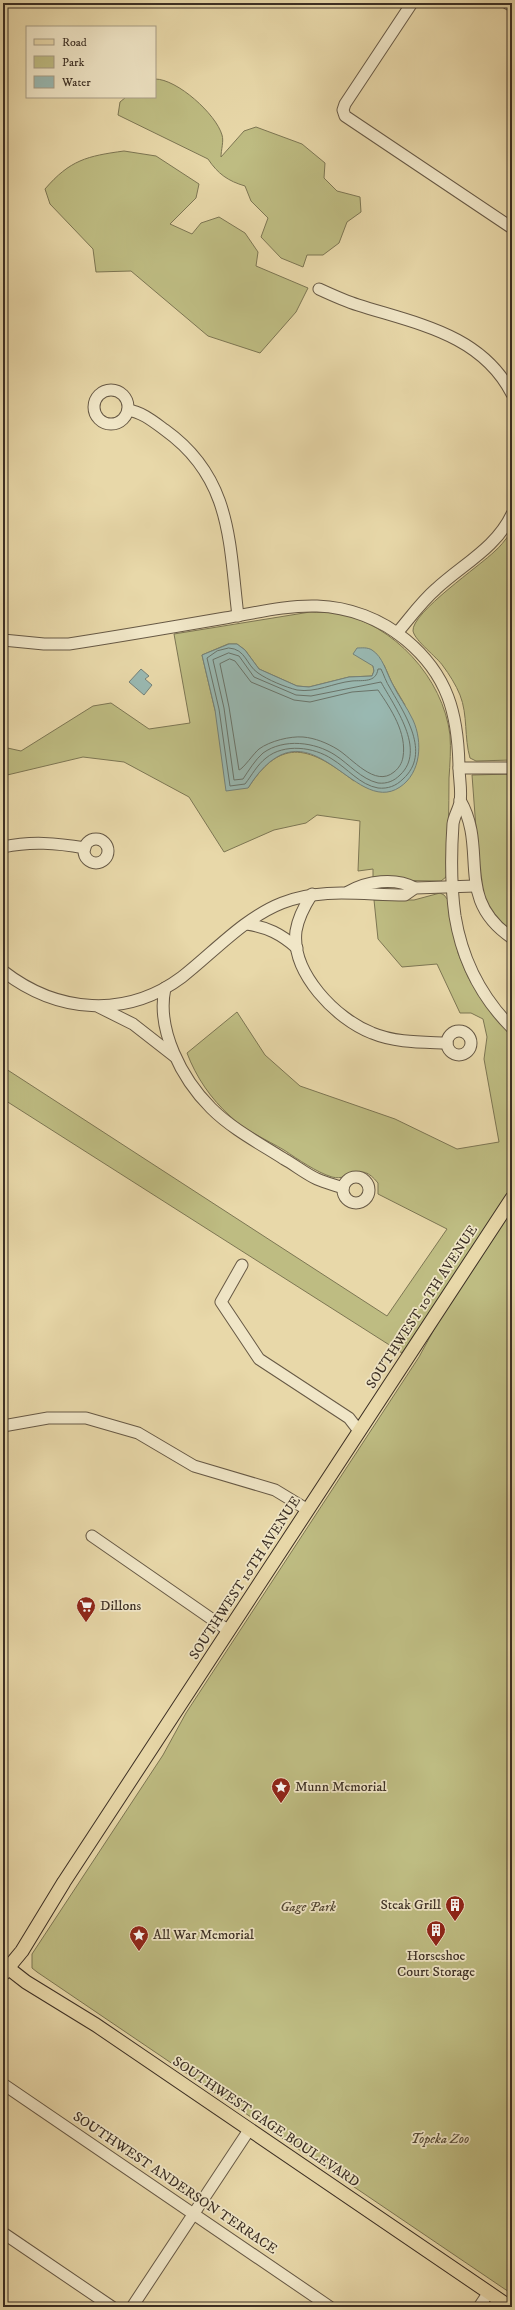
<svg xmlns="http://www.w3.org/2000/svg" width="515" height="2310" font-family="'IM FELL DW Pica',serif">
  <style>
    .green { fill: #bebc82; stroke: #7d7653; fill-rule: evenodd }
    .water { fill: #99b8b1; stroke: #748179 }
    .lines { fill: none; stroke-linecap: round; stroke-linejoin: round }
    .shore { stroke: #6a746a; stroke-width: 1 }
    .minor-casing { stroke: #675945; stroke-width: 13 }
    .major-casing { stroke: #3c2f24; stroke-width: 15 }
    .minor { stroke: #f0e6c7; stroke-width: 11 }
    .major { stroke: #e8d8a9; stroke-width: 13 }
    .labels { text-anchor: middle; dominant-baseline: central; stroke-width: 3.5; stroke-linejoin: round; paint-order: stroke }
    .street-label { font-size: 14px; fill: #3c2f24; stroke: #f0e6c7 }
    .poi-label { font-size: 14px; fill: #3c2f24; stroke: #f0e6c7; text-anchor: start }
    .park-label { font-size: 14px; font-style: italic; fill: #564b37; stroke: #f0e6c7 }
  </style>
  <rect width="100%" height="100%" fill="#e8d8a9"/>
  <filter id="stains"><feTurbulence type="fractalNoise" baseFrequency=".005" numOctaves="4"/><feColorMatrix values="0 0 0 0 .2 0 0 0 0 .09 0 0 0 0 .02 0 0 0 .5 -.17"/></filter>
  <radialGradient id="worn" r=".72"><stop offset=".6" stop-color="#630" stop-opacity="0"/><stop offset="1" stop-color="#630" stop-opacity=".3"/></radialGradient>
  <g class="green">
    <path d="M 155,79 C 177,79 216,114 222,135 C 224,141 221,150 221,157 L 244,131 L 256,127 L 302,144 L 325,163 L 324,178 L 337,191 L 360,197 L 361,212 L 347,222 L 339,243 L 323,255 L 307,255 L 303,267 L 281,258 L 261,237 L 268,218 L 251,201 L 245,186 C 228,181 218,174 208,159 L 118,115 L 120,102 L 126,97 L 155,97 Z"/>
    <path d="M 124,151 L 156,156 L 199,184 L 196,198 L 170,224 L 192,234 L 201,223 L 219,217 L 245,233 L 258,252 L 256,266 L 308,288 L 296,312 L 260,353 L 208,336 L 131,271 L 96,272 L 93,249 L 50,204 L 45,189 C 70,160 87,156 124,151 Z"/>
    <path d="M 509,535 L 512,537 L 512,760 L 476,761 L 470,758 C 464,738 468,715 460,695 C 456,685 449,674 443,666 C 437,657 415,641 413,631 C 411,613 481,565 495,551 C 500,547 505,540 509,535 Z"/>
    <path d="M 310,612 C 318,613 329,611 337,613 C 394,624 443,678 450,735 C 451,749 450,764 449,778 C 449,808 448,838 448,869 L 446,877 L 441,881 L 373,880 L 373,869 L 358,871 L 360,821 L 317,815 L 306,823 L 274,830 L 224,852 L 189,797 L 124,762 L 83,757 L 3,776 L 3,747 L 21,751 L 93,706 L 111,703 L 149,729 L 190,723 L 174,634 ZM 228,644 L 237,644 L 245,650 L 259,669 L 297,686 L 309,687 L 349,677 L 372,676 L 374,671 L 373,666 L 384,665 L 392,683 L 405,705 L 354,781 C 311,748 282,735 248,788 L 215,710 L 202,655 Z"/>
    <path d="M 512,774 L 512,932 C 495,917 485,904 480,882 L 472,775 Z"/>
    <path d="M 440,893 L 444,895 L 448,900 L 458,953 L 468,977 L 480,997 L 512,1035 L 512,1188 L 402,1353 L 3,1099 L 3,1067 L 387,1316 L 447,1229 L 378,1194 L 378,1183 C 359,1159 351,1182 332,1177 C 316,1172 299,1160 284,1150 C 267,1140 244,1130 230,1116 C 211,1099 196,1077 187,1053 L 237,1012 L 265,1055 L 300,1086 L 395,1119 L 457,1149 L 499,1142 L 484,1059 L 487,1037 L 483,1019 L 471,1013 L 460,1013 L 437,964 L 402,967 L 378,939 L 374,900 L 414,900 Z"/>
    <polygon points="512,1209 512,2294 37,1972 32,1968 32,1954 163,1755 186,1713 419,1357 437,1324"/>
  </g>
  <g class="water">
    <path d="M 229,644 L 237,644 L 245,650 L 259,669 L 297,686 L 309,687 L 349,677 L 372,676 L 374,671 L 373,666 L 353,654 L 357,648 C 362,648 367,647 372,650 C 383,657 386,672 392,683 C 398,696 407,707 413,720 C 423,742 421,773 400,787 C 353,819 309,692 248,788 L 226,791 L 215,710 L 202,655 Z"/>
    <polygon points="141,669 149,676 145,679 152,685 144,695 129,682"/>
  </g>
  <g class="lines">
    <g class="shore">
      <path d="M 229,648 C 246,649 246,665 258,673 C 268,680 285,687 297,690 C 316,693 333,683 352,681 C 363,680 376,683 378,669 L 381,669 C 384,675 386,682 390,688 C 404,713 432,753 403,779 C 396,786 388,789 378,788 C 360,785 347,768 332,759 C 314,747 284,743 266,758 C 257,765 252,775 245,784 L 230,786 L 219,709 L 207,658 L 217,651 Z"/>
      <path d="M 229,653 L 239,656 L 254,677 L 296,695 L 311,696 L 381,682 C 394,706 427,750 400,775 C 394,781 387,784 378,783 C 361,779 349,764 335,755 C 315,742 284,738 263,753 C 255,760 249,770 243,779 L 234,780 L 224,708 L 213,660 Z"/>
      <path d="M 230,659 L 235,661 L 251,682 L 294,700 L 310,702 L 352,692 L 378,690 C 391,709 407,733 403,757 C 402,763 399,768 394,772 C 375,788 352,758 337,749 C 327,743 315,738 303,737 C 290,736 270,741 259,749 C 254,753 243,769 239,770 L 229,707 L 220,664 Z"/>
    </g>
    <defs>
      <g id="minor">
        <polyline points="412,3 345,104 343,110 345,116 512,228"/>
        <polyline points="507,3 512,6"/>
        <path d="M 319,289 C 332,295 345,301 358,305 C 417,324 481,334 512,394"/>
        <circle cx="111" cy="407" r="17"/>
        <path d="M 128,410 C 142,412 154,422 165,430 C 232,478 229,542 238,616"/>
        <path d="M 397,633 C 410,618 421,602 436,589 C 463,564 496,548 512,514"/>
        <path d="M 3,640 L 44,644 L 69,644 C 121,636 173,627 225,618 C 255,613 287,605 317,606 C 349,607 381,619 406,640 C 448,675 458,714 459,767 C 459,778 462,791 460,802 C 459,809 454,816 453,824 C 451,853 451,887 455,916 C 462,959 482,998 512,1028"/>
        <polyline points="459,768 512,768"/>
        <path d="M 460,800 C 489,850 453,898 512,938"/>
        <circle cx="96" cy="851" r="12"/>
        <path d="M 3,847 C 31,841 56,843 85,848"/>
        <path d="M 348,892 C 367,881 395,877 415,888"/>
        <path d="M 312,894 C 305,905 298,918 296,931 C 291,973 336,1019 372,1033 C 396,1043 422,1042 447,1043"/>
        <path d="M 247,924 C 267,927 281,934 297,948"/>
        <path d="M 3,971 C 57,1013 126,1019 182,977 C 214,952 244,918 282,903 C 322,887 363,895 405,895 L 415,888 L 475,886"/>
        <path d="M 165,988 C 156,1030 182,1079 211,1108 C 232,1129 259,1143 284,1159 C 295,1165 306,1174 317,1179 C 326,1183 335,1185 343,1188"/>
        <polyline points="99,1007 133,1024 174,1056"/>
        <circle cx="459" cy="1043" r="12"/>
        <circle cx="356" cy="1190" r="13"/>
        <polyline points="242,1265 221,1302 259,1359 349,1418 359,1431"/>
        <polyline points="3,1426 48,1418 86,1418 138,1433 194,1466 275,1490 308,1510"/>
        <polyline points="92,1536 229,1631"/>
        <polyline points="3,2084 330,2307"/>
        <polyline points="3,2233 112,2307"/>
        <polyline points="132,2307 249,2130"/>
        <polyline points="479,2307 489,2292"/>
      </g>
      <g id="major">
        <polyline points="3,1964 26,1982 96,2025 510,2307"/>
        <polyline points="3,1974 22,1951 64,1882 512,1198"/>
      </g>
    </defs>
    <use href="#minor" class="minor-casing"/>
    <use href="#major" class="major-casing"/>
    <use href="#minor" class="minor"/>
    <use href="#major" class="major"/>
  </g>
  <defs>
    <symbol id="supermarket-pin" viewBox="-11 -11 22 30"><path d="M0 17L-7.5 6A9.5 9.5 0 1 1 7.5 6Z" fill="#8f2418" stroke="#f0e6c7"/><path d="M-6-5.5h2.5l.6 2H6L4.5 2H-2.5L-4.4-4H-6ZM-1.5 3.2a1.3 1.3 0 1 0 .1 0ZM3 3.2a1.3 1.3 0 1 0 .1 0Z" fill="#fff"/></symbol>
    <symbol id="sight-pin" viewBox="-11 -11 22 30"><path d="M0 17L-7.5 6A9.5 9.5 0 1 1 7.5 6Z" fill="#8f2418" stroke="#f0e6c7"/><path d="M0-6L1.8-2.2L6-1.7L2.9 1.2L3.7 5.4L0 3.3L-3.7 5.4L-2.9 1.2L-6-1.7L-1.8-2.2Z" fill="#fff"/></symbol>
    <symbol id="building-pin" viewBox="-11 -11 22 30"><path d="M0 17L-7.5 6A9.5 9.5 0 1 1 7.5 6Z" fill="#8f2418" stroke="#f0e6c7"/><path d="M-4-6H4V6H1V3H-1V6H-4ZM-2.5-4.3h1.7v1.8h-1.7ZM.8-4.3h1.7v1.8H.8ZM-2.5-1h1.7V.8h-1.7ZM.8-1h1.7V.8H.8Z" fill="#fff"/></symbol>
  </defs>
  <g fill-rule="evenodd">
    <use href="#supermarket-pin" x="75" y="1595" width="22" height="30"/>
    <use href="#sight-pin" x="270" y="1776" width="22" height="30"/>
    <use href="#building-pin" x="444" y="1894" width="22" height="30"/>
    <use href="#building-pin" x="425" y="1919" width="22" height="30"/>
    <use href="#sight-pin" x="128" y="1924" width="22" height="30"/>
  </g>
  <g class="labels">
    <g class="street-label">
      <text transform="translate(422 1307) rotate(-57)">SOUTHWEST 10TH AVENUE</text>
      <text transform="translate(245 1578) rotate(-57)">SOUTHWEST 10TH AVENUE</text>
      <text transform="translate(266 2122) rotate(34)">SOUTHWEST GAGE BOULEVARD</text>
      <text transform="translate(175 2183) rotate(34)">SOUTHWEST ANDERSON TERRACE</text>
    </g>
    <g class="poi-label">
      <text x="100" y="1606">Dillons</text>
      <text x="295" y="1787">Munn Memorial</text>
      <text x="441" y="1905" text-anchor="end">Steak Grill</text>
      <text x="153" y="1935">All War Memorial</text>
      <text x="436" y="1956" text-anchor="middle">Horseshoe<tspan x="436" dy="16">Court Storage</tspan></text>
    </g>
    <g class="park-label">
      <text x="308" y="1907">Gage Park</text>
      <text x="440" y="2139">Topeka Zoo</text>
    </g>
  </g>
  <rect width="515" height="2310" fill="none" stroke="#e8d8a9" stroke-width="16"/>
  <rect x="4" y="4" width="507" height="2302" fill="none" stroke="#3c2f24" stroke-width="2"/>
  <rect x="8" y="8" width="499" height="2294" fill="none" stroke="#3c2f24"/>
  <rect x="26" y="26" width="130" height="72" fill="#f0e6c7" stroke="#a89d86"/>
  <rect x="34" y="39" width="20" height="6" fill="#e8d8a9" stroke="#a89d86"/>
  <text x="62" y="46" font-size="12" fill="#3c2f24">Road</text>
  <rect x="34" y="56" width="20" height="12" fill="#bebc82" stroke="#a89d86"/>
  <text x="62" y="66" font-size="12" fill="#3c2f24">Park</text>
  <rect x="34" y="76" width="20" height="12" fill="#99b8b1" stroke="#a89d86"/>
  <text x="62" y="86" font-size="12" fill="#3c2f24">Water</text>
  <rect width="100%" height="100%" filter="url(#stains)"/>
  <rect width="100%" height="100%" fill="url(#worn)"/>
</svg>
